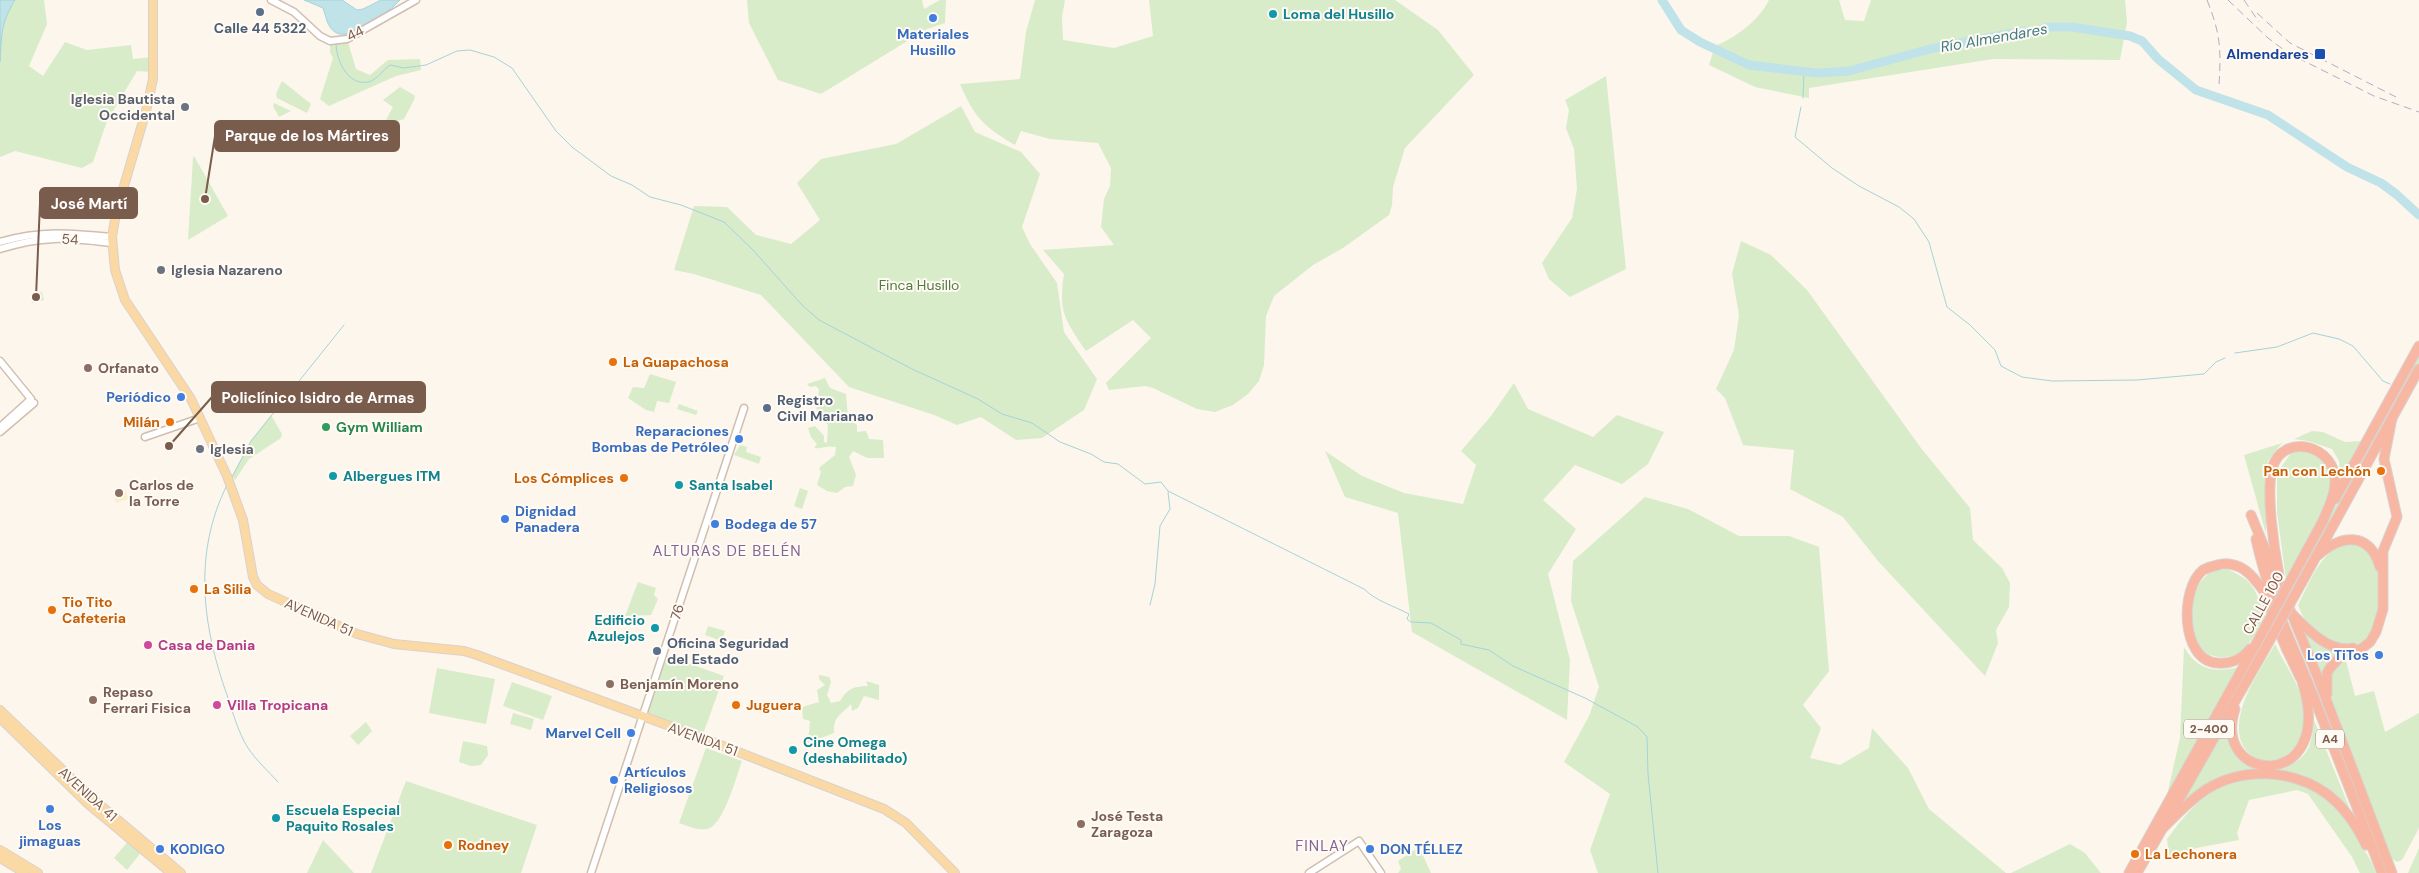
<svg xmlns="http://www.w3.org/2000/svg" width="2419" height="873" font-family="'DM Sans',sans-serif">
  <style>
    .green { fill: #d8ecc9 }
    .sand { fill: #fcefc7 }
    .water { fill: #bfe3e8; stroke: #a5d3da }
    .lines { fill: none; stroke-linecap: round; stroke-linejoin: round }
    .stream { stroke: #a5d3da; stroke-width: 1 }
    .river { stroke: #bfe3e8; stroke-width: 9 }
    .minor-casing { stroke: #d1beb0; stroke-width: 9 }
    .major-casing { stroke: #dad1cd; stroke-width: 10 }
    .highway-casing { stroke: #dad1cd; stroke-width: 11 }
    .minor { stroke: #fff; stroke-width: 6 }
    .major { stroke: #fbd9a5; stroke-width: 8 }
    .highway { stroke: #f7b7a3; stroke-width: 9 }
    .rail { stroke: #b9a8c9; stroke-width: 1; stroke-dasharray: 8 5; stroke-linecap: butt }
    .highway-bridge-casing { stroke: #dad1cd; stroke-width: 11; stroke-linecap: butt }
    .highway-bridge { stroke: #f7b7a3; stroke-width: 9 }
    .service-dot { fill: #5c6f8a; stroke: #fffaf3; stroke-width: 2 }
    .culture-dot { fill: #0f9aa8; stroke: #fffaf3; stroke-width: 2 }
    .shop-dot { fill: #3f7fe0; stroke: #fffaf3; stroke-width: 2 }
    .transit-dot { fill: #1a4fb4; stroke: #fffaf3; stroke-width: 2 }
    .worship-dot { fill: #6b7280; stroke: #fffaf3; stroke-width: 2 }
    .food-dot { fill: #e8710a; stroke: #fffaf3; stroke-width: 2 }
    .education-dot { fill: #8d6e63; stroke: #fffaf3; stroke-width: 2 }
    .leisure-dot { fill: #2e9e5b; stroke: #fffaf3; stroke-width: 2 }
    .hotel-dot { fill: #d1479c; stroke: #fffaf3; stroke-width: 2 }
    .labels { text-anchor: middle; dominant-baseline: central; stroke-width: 4; stroke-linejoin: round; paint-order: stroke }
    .shield { fill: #fffaf3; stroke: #a28b7f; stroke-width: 1 }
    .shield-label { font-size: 12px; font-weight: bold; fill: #7a5c4d }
    .culture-label { font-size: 14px; font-weight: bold; fill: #0d838f; stroke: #fffaf3; text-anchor: start }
    .service-label { font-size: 14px; font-weight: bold; fill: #4e5e75; stroke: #fffaf3; text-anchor: start }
    .street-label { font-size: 14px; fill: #7a5c4d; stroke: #fffaf3 }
    .shop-label { font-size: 14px; font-weight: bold; fill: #366cbe; stroke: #fffaf3; text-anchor: start }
    .transit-label { font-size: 14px; font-weight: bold; fill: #164399; stroke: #fffaf3; text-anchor: end }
    .worship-label { font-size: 14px; font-weight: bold; fill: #5b616d; stroke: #fffaf3; text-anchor: start }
    .park-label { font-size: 14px; fill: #537a41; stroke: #fffaf3 }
    .food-label { font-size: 14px; font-weight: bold; fill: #c56008; stroke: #fffaf3; text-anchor: start }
    .education-label { font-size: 14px; font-weight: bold; fill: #785e54; stroke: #fffaf3; text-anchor: start }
    .leisure-label { font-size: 14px; font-weight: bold; fill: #27864d; stroke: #fffaf3; text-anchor: start }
    .hotel-label { font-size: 14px; font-weight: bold; fill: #b23c85; stroke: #fffaf3; text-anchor: start }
    .water-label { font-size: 15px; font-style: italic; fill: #437c86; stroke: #fffaf3 }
    .neighbourhood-label { font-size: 15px; letter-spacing: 1px; fill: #846695; stroke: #fffaf3 }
    .leader { fill: none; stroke: #7a5c4d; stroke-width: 2 }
    .callout-dot { fill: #7a5c4d; stroke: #fffaf3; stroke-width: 2 }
    .callout { fill: #7a5c4d; stroke: #7a5c4d; stroke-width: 2 }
    .callout-label { font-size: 15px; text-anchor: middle; font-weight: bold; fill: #fff }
  </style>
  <rect width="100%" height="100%" fill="#fdf6ec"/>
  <g class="green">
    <polygon points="15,0 44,0 47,24 29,66 43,76 65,42 87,50 131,45 133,59 153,57 153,72 137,71 107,121 93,162 82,168 15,151 0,157 0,36 4,17"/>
    <polygon points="747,0 922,0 924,9 940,0 946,0 945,23 927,29 821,94 778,80 749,23"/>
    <path d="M 1035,0 L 1065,0 L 1062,17 L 1063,40 L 1114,48 L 1153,36 L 1149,0 L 1395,0 L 1438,30 L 1474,75 L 1405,148 L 1393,187 L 1392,205 L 1389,215 L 1343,248 L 1313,265 L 1274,296 L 1266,316 L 1264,365 L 1259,381 L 1248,394 L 1233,405 L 1215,412 L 1197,409 L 1153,388 L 1145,386 L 1109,390 L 1106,383 L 1151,338 L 1133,320 L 1086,351 C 1065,320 1058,312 1064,274 L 1043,250 L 1114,245 L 1101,227 L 1104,199 L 1110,186 L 1111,168 L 1098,143 L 1050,139 L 1021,131 L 1015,145 C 984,127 974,117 960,84 L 1020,79 L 1026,32 Z"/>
    <path d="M 1769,0 L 1839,0 L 1845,20 L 1864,21 L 1871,0 L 2125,0 L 2127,22 L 2120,60 L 1993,59 L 1809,88 L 1809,98 L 1755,87 L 1709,65 L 1715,46 C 1737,37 1758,21 1769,0 Z"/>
    <polygon points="347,39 356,69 370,75 388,60 420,59 421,70 396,76 329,106 320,99 333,58 330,52 330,41"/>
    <polygon points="1606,76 1626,269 1570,297 1549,279 1542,263 1572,218 1577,189 1574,149 1566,128 1569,110 1565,100"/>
    <polygon points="282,81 311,104 307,113 277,98 276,94"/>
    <polygon points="400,87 414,95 415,98 404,119 398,121 386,120 393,107 383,100"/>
    <polygon points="274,103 291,111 279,117 273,106"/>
    <polygon points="961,106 975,132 1021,152 1040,174 1022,227 1030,244 1057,283 1064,332 1097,379 1084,410 1042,438 1016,440 981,417 957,425 934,415 849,387 761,295 694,274 674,270 694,206 727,207 756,235 791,244 820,220 797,183 821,159 896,144"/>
    <polygon points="194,156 228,216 188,240 193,158"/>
    <polygon points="1741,241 1771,255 1807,290 1921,448 1970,508 1973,540 2002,568 2010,583 2009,607 1996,630 1998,643 1985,676 1878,561 1843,517 1790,489 1794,450 1743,445 1725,398 1716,389 1734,350 1739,315 1732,274"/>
    <polygon points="42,292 44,300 32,303 30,294"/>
    <polygon points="2419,351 2419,364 2288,600 2286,595"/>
    <polygon points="650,374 676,382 669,403 657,401 654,412 646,410 628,398 633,387 644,388"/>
    <path d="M 825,378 L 830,388 L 846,394 L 848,419 L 857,425 L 857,432 L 866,431 L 869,439 L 883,440 L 884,458 L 867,458 L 853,451 L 849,457 L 856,475 L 853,486 L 845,487 L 837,493 L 827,491 L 817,485 L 821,472 L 819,468 L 835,455 L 836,447 C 828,445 823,449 814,448 L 817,444 L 811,437 L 808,428 L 815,426 L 824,436 L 824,442 L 827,443 L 828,425 C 812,410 817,409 819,389 L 816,386 L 810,387 L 807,384 Z"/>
    <polygon points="1514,383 1528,409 1593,437 1617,415 1664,432 1648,464 1622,484 1575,465 1543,500 1576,529 1548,574 1570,660 1567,720 1412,632 1398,513 1345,497 1325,451 1362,476 1404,493 1463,504 1476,465 1461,451 1491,416"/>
    <polygon points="679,404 698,411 696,415 677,409"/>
    <polygon points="271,415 282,434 281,438 249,459 235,480 232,476 251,441"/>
    <polygon points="2312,431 2323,432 2345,442 2363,441 2341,478 2339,461 2332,449 2308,441 2294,439"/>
    <polygon points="2282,443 2268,461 2266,478 2266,534 2244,455"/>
    <polygon points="740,445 747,447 746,452 761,457 759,464 734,455"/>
    <path d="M 2303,450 C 2317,455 2333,466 2331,482 C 2328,511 2300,555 2286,580 L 2277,512 L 2277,473 L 2291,453 Z"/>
    <polygon points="800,488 808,491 802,509 794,506"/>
    <polygon points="1645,497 1688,509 1739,536 1789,536 1819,547 1829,671 1803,705 1821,728 1810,758 1840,765 1869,748 1872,728 1908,768 1929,809 2006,873 1598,873 1590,850 1610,794 1564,762 1589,716 1599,687 1571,601 1573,561"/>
    <path d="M 2354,543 C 2384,553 2386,605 2372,629 C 2369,635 2364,640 2360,645 C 2329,649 2309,634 2298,605 C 2311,581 2322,544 2354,543 Z"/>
    <path d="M 2227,569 C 2258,583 2253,589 2266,617 C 2260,627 2253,639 2245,648 C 2232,662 2205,660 2196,642 C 2189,628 2191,599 2198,586 C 2201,580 2207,576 2211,571 Z"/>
    <polygon points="638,582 656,588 654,595 658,599 651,615 625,616"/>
    <polygon points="2300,624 2344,652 2322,682"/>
    <polygon points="708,626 725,631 722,641 705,635"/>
    <path d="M 2275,644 C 2283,661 2297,681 2302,699 C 2318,772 2235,780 2239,724 C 2242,694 2261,669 2275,644 Z"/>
    <path d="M 2184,647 C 2197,670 2214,673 2239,667 L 2167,795 L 2180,738 Z"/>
    <polygon points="665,655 724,676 703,734 647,714"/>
    <path d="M 2345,657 L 2355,696 L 2374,691 L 2385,732 L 2419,713 L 2419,828 L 2402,860 L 2397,862 L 2391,858 L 2332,701 C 2327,680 2329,672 2345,657 Z"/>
    <polygon points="437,668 495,679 486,724 429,713"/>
    <path d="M 819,675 L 829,677 L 831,682 L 827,695 L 831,703 L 840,701 C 847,689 854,686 868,686 L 866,681 L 879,685 L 879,700 L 864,696 L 858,708 L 852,711 L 851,704 C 841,715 833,716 834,733 L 808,743 L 810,721 L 803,719 L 802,707 L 819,702 L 817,690 L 825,685 L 819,679 Z"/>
    <polygon points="512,682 552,696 543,720 503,706"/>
    <polygon points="513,713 534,719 531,730 510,724"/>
    <path d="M 2230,719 C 2229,730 2226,741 2232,750 C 2248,775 2296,775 2309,747 C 2312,739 2313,728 2314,720 L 2350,809 L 2325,788 L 2307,779 L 2226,776 L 2207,783 L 2179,807 Z"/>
    <polygon points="366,722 372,731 358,745 350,736"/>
    <polygon points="463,741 487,746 488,755 481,765 471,766 459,762"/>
    <path d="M 706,748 L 742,761 C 736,777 725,820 710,828 C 700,832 688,826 679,823 Z"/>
    <path d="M 2261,777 C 2308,780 2334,798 2358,839 C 2364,850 2372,861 2376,873 L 2360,873 L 2352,857 L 2308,794 L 2297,790 L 2249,800 L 2237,833 L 2239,840 L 2196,848 L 2170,862 L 2167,839 C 2196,800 2212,784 2261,777 Z"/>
    <polygon points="406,781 537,825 521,873 371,873"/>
    <polygon points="130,839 143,850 127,870 114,858"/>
    <polygon points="323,840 354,873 307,873"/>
    <polygon points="2070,844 2085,853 2101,873 2011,873"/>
    <polygon points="1419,847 1431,873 1398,873 1401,869 1398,861"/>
    <polygon points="2419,848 2419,873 2408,873"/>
  </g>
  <polygon class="sand" points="126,492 128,499 116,503 114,496"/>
  <g class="water">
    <path d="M 0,0 L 15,0 C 0,25 2,34 0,62 Z"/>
    <path d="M 304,0 L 342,0 L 357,10 L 363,9 L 381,0 L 400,0 C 390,11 349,43 335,32 C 327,27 326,16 323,8 Z"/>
  </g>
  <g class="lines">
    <g class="stream">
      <path d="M 336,43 C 336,59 347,86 368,82 C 377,80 383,70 390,65 L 404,68 L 426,65 L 457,51 L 470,50 L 494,57 L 512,68 L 556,131 L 572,147 L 611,176 L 632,185 L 650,197 L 681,205 L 724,222 L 753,250 L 802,305 L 819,320 L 912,369 L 978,399 L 1002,414 L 1032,423 L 1060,442 L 1091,454 L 1104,462 L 1118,464 L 1145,484 L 1161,482 L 1168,491 L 1364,589 C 1376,601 1394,606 1409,614 L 1407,619 L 1411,622 L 1431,623 L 1461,640 L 1461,644 L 1489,650 L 1513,666 L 1585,698 L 1638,727 L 1647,737 L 1648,774 L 1658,873"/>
      <polyline points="1803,98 1804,72"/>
      <polyline points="1801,107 1795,137 1832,168 1859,186 1899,207 1914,219 1929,242 1947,307 1970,325 1995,350 2001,366 2022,377 2052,381 2137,380 2204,374 2216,362 2225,358"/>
      <polyline points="2235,353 2277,347 2313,333 2339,339 2353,346 2383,381 2390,384"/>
      <polyline points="232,477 251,441 344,325"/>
      <path d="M 227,485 C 193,553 202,625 227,695 C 233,713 238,732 248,748 C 256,760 268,771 278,782"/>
      <polyline points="1150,605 1155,584 1160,526 1170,509 1168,492"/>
    </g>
    <polyline class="river" points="1662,0 1681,30 1700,42 1749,65 1817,73 1849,71 1930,49 2018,32 2037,31 2048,27 2072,27 2130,36 2142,41 2158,59 2196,90 2268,115 2347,167 2381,183 2396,194 2419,215"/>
    <defs>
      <g id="minor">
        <polyline points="271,0 294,12 320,36 330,41 347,39 416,0"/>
        <path d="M 0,242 C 40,230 71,233 112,237"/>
        <path d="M 0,249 C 44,235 67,238 112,243"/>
        <polyline points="0,361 31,399 0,427"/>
        <polyline points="0,432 34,403"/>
        <polyline points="145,437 200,418"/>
        <polyline points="591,873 744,408"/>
        <polyline points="1309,873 1359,841 1381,873"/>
      </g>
      <g id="major">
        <polyline points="153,0 153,79 146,111 116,213 112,237 115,270 125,300 191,399 227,476 243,520 253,577 257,585 268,594 357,634 394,644 464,651 477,655 705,739 884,809 906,823 955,873"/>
        <polyline points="0,710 93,799 181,873"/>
        <polyline points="0,718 88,804 171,873"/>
        <polyline points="0,850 38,873"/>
        <polyline points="0,858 25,873"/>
      </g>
      <g id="highway">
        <polyline points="2335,499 2419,346"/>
        <polyline points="2251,515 2318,678 2392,873"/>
        <path d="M 2256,539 C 2267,591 2289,637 2309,685 C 2334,748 2358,810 2382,873"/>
        <path d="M 2317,556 C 2340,535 2369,530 2380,567"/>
        <path d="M 2279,575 C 2274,549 2266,494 2272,469 C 2282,431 2337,445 2335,483 C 2335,497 2327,510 2322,523"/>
        <polyline points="2293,576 2324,519"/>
        <polyline points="2302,582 2419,369"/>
        <polyline points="2265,597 2286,648 2300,677"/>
        <path d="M 2293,615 C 2309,631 2330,653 2353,648"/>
        <path d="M 2250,649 C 2241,660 2231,664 2217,663 C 2180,660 2180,588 2203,570 C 2207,568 2213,566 2218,565 C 2226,562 2239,565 2246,571 C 2257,579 2264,593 2273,603"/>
        <polyline points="2327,694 2327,673 2330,668 2341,656 2361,649 2370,642 2376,632 2383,609 2383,551 2397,517 2384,459 2392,418"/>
        <path d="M 2235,709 C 2210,786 2338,792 2302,681"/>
        <path d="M 2164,827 C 2177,814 2191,799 2207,789 C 2243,767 2293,769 2327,794 C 2344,807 2357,826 2366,845"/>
        <polyline points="2129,873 2261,635"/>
        <polyline points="2137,873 2266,647"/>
      </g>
    </defs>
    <use href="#minor" class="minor-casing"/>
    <use href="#major" class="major-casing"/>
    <use href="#highway" class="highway-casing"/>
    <use href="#minor" class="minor"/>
    <use href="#major" class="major"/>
    <use href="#highway" class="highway"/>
    <g class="rail">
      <path d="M 2207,0 C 2221,35 2221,49 2219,86"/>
      <polyline points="2228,0 2268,38 2288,53 2374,96 2419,112"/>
      <polyline points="2244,0 2259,22"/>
      <polyline points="2257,13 2290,43 2396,97"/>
    </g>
    <defs>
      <g id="highway-bridge">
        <polyline points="2261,635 2293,576"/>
        <polyline points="2266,647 2302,582"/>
      </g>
    </defs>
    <use href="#highway-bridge" class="highway-bridge-casing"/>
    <use href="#highway-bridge" class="highway-bridge"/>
  </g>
  <g class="service-dot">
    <circle cx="260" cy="12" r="5"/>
    <circle cx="767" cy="408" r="5"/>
    <circle cx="657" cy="651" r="5"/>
  </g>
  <g class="culture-dot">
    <circle cx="1273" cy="14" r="5"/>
    <circle cx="333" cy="476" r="5"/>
    <circle cx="679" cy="485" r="5"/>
    <circle cx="655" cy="628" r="5"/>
    <circle cx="793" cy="750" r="5"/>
    <circle cx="276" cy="818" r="5"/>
  </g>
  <g class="shop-dot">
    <circle cx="933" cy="18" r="5"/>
    <circle cx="181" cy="397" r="5"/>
    <circle cx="739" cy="439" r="5"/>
    <circle cx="505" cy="519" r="5"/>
    <circle cx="715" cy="524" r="5"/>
    <circle cx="2379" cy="655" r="5"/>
    <circle cx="631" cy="733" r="5"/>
    <circle cx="614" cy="780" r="5"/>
    <circle cx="50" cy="809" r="5"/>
    <circle cx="160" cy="849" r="5"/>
    <circle cx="1370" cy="849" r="5"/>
  </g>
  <rect class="transit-dot" x="2314" y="48" width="12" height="12" rx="2.5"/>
  <g class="worship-dot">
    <circle cx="185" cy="107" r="5"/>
    <circle cx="161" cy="270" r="5"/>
    <circle cx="200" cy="449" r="5"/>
  </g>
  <g class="food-dot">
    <circle cx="613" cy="362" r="5"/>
    <circle cx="170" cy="422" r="5"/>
    <circle cx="2381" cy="471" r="5"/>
    <circle cx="624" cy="478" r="5"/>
    <circle cx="194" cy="589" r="5"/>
    <circle cx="52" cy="610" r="5"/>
    <circle cx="736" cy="705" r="5"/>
    <circle cx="448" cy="845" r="5"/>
    <circle cx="2135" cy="854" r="5"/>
  </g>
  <g class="education-dot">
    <circle cx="88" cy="368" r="5"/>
    <circle cx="119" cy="493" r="5"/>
    <circle cx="610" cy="684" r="5"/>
    <circle cx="93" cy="700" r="5"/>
    <circle cx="1081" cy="824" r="5"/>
  </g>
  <circle class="leisure-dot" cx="326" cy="427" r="5"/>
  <g class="hotel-dot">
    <circle cx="148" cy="645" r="5"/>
    <circle cx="217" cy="705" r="5"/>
  </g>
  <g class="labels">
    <g class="shield">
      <rect x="2184" y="719.5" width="50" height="19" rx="4"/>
      <rect x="2316" y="729.5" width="28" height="19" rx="4"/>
    </g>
    <g class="shield-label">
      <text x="2209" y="729">2-400</text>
      <text x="2330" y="739">A4</text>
    </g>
    <g class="culture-label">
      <text x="1283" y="14">Loma del Husillo</text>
      <text x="343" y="476">Albergues ITM</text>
      <text x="689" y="485">Santa Isabel</text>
      <text x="645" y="620" text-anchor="end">Edificio<tspan x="645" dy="16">Azulejos</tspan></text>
      <text x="803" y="742">Cine Omega<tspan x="803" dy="16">(deshabilitado)</tspan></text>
      <text x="286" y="810">Escuela Especial<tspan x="286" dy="16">Paquito Rosales</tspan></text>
    </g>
    <g class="service-label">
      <text x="260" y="28" text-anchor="middle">Calle 44 5322</text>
      <text x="777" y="400">Registro<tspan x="777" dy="16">Civil Marianao</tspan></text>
      <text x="667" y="643">Oficina Seguridad<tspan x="667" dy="16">del Estado</tspan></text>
    </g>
    <g class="street-label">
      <text transform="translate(355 33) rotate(-26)">44</text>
      <text transform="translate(70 239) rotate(4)">54</text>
      <text transform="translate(2263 603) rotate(-61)">CALLE 100</text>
      <text transform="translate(677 612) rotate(-73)">76</text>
      <text transform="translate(319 617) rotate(24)">AVENIDA 51</text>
      <text transform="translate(703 739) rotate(20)">AVENIDA 51</text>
      <text transform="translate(88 794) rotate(42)">AVENIDA 41</text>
    </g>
    <g class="shop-label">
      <text x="933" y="34" text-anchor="middle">Materiales<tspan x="933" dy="16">Husillo</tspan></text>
      <text x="171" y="397" text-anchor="end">Periódico</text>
      <text x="729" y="431" text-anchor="end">Reparaciones<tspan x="729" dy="16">Bombas de Petróleo</tspan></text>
      <text x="515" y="511">Dignidad<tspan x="515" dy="16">Panadera</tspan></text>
      <text x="725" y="524">Bodega de 57</text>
      <text x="2369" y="655" text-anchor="end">Los TiTos</text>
      <text x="621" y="733" text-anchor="end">Marvel Cell</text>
      <text x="624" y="772">Artículos<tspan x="624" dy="16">Religiosos</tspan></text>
      <text x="50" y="825" text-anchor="middle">Los<tspan x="50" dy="16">jimaguas</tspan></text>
      <text x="170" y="849">KODIGO</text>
      <text x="1380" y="849">DON TÉLLEZ</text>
    </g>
    <g class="transit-label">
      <text x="2309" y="54">Almendares</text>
    </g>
    <g class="worship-label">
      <text x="175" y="99" text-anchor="end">Iglesia Bautista<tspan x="175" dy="16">Occidental</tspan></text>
      <text x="171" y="270">Iglesia Nazareno</text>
      <text x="210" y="449">Iglesia</text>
    </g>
    <g class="park-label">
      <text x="919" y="285">Finca Husillo</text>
    </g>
    <g class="food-label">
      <text x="623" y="362">La Guapachosa</text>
      <text x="160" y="422" text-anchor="end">Milán</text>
      <text x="2371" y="471" text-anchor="end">Pan con Lechón</text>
      <text x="614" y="478" text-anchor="end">Los Cómplices</text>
      <text x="204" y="589">La Silia</text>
      <text x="62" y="602">Tio Tito<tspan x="62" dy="16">Cafeteria</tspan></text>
      <text x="746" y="705">Juguera</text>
      <text x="458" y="845">Rodney</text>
      <text x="2145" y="854">La Lechonera</text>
    </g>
    <g class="education-label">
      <text x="98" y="368">Orfanato</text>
      <text x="129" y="485">Carlos de<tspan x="129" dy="16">la Torre</tspan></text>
      <text x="620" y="684">Benjamín Moreno</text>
      <text x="103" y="692">Repaso<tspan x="103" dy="16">Ferrari Fisica</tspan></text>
      <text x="1091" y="816">José Testa<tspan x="1091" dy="16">Zaragoza</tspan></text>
    </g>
    <g class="leisure-label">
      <text x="336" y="427">Gym William</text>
    </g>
    <g class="hotel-label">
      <text x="158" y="645">Casa de Dania</text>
      <text x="227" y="705">Villa Tropicana</text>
    </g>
    <g class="water-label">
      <text transform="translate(1994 38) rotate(-10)">Río Almendares</text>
    </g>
    <g class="neighbourhood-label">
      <text x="727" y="551">ALTURAS DE BELÉN</text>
      <text x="1322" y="846">FINLAY</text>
    </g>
  </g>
  <path class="leader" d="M205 199L215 136M36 297L40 203M169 446L212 397"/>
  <g class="callout-dot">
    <circle cx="205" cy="199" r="5"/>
    <circle cx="36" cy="297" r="5"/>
    <circle cx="169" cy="446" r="5"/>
  </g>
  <g class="callout">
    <rect x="215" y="121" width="184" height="30" rx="5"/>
    <rect x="40" y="188" width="97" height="30" rx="5"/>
    <rect x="212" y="382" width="213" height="30" rx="5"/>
  </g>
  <g class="callout-label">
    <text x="307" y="141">Parque de los Mártires</text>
    <text x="89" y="209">José Martí</text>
    <text x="318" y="403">Policlínico Isidro de Armas</text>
  </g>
</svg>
